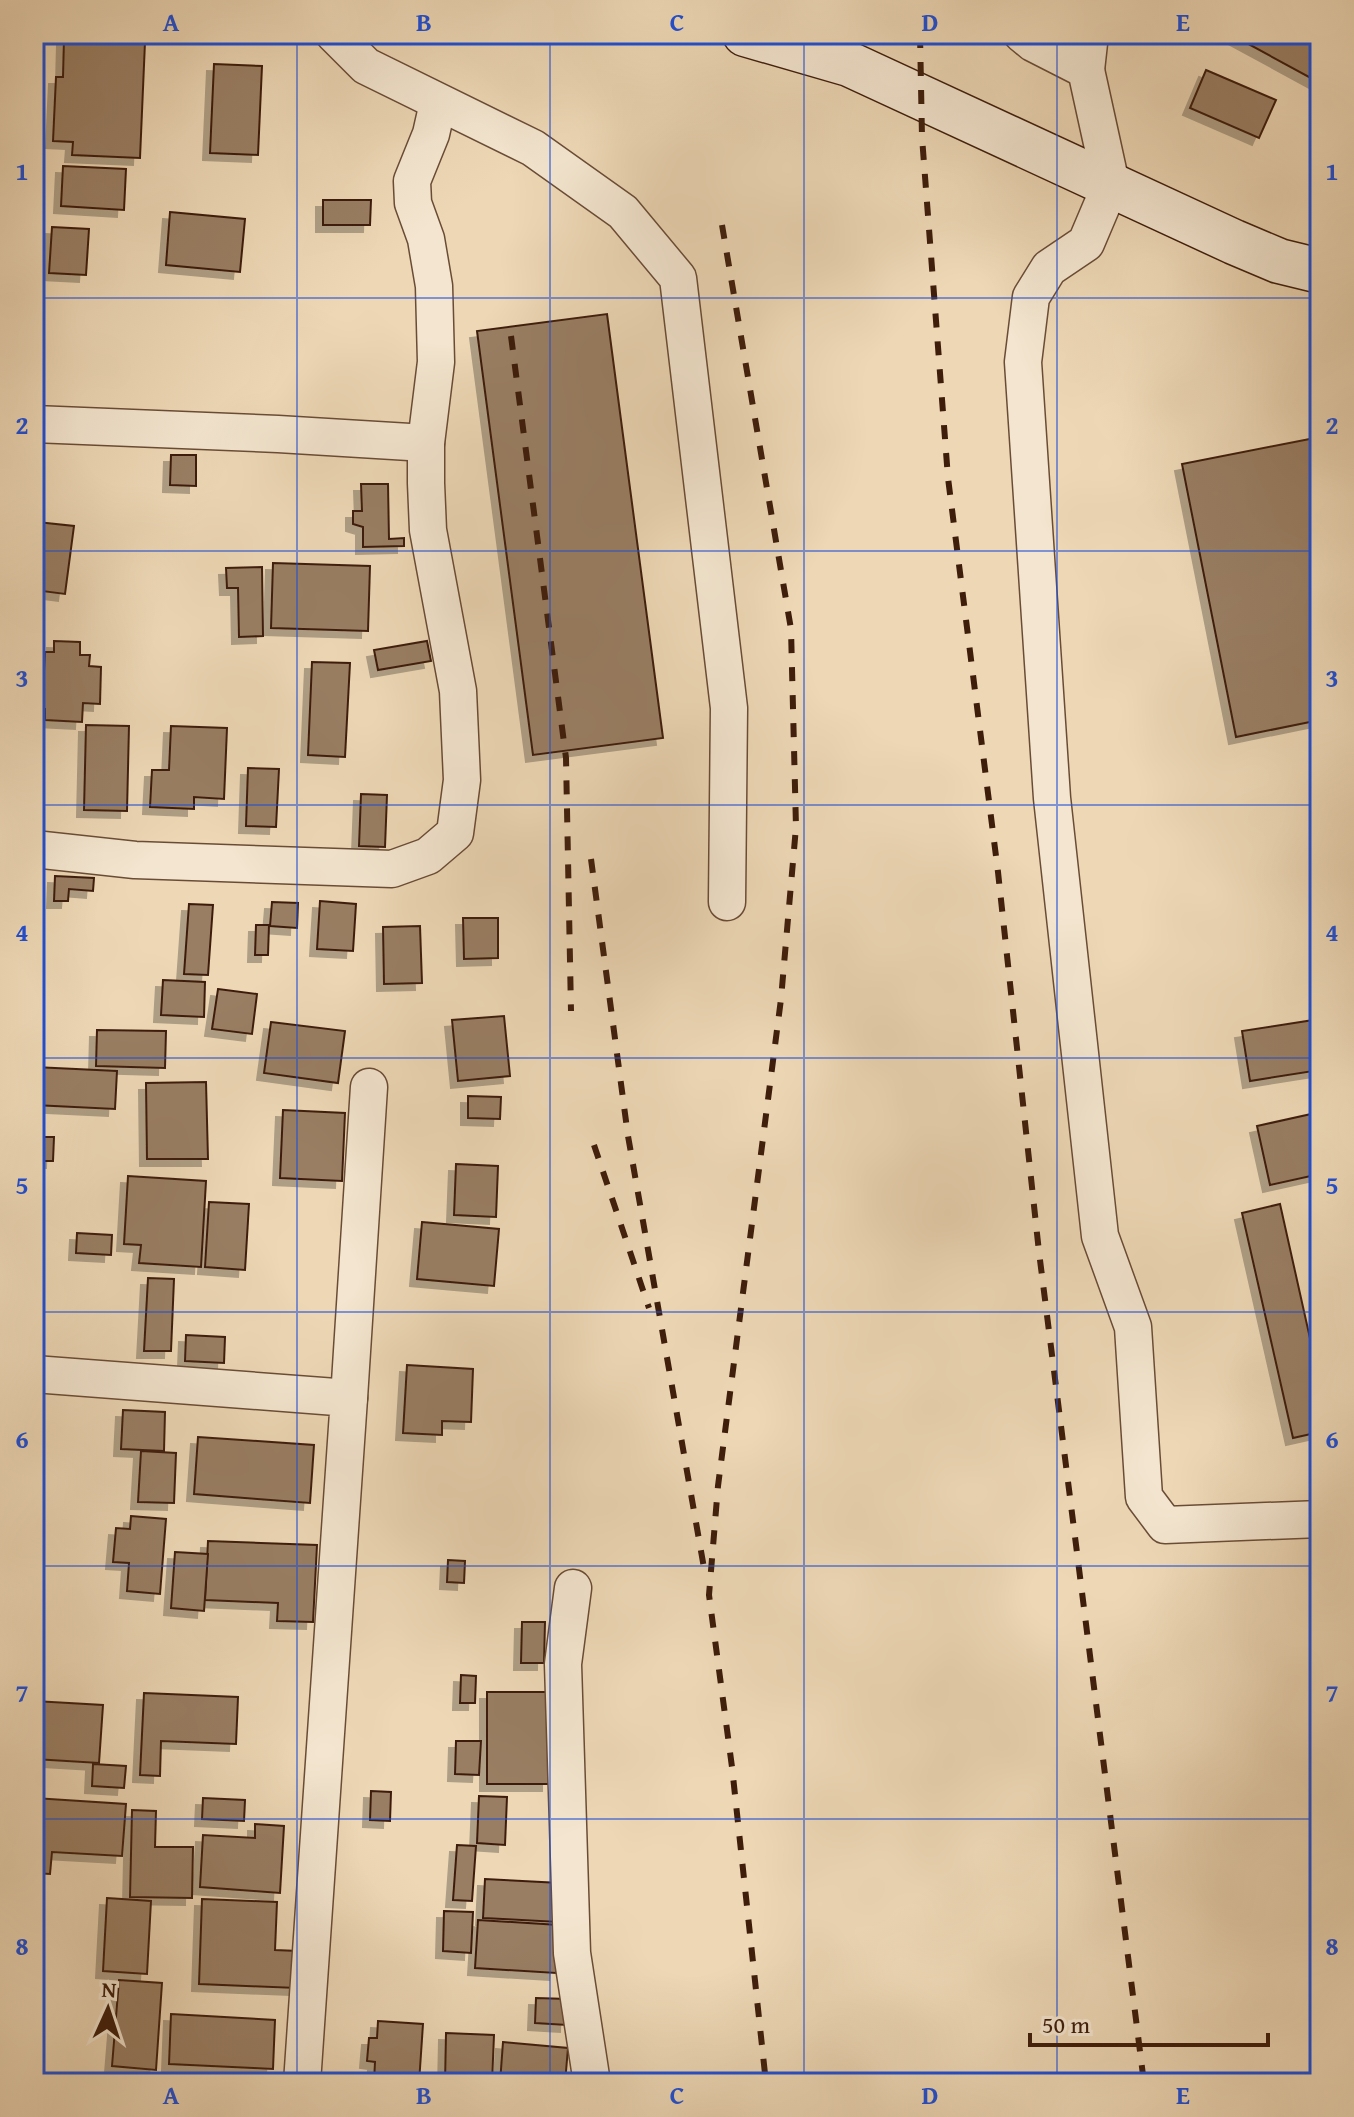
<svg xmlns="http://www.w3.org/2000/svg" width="1354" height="2117" font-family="'Gentium Book Plus',serif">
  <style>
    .building { fill: #997e63; stroke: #3e1d0b; stroke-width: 2; filter: url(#shadow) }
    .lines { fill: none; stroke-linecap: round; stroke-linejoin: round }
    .street-casing { stroke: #6a4c36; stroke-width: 39 }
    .secondary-casing { stroke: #3e1d0b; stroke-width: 47 }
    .street { stroke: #f3e5cf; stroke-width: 36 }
    .secondary { stroke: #f3e5cf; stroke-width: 44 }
    .rail { stroke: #3e1d0b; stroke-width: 6; stroke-dasharray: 14 14; stroke-linecap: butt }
    .grid { fill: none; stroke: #1d4ed8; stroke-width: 2; stroke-opacity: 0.55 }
    .neatline { fill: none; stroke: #1d4ed8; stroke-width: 3 }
    .grid-label { font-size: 26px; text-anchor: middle; font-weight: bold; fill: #1d4ed8 }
  </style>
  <defs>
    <filter id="shadow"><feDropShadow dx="-7" dy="7" stdDeviation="0" flood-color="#0004"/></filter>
  </defs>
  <rect width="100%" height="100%" fill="#edd7b5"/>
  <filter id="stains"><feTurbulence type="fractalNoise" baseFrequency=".0025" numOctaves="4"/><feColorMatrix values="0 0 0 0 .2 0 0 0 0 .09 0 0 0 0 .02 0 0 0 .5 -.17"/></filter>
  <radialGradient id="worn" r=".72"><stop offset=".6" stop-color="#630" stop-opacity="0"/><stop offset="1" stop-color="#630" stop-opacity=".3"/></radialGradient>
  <g class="building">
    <polygon points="1230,34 1312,34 1317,37 1320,34 1320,83"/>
    <polygon points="64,38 145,42 140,158 72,155 73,142 53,141 56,77 63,77"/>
    <polygon points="214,64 262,66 258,155 210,153"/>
    <polygon points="1206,70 1276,100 1259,138 1190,108"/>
    <polygon points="63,166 126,169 124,210 61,206"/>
    <polygon points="323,200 371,200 370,225 323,225"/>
    <polygon points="170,212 245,219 240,272 166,265"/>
    <polygon points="52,227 89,229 86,275 49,273"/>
    <polygon points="607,314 663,738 533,755 477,331"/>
    <polygon points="1320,437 1320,720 1236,737 1182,464"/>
    <polygon points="171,455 196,455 196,486 170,485"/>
    <polygon points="361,484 388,484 389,539 404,538 404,546 363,547 363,527 353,524 353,511 362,511"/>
    <polygon points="37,522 74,526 65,594 34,590"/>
    <polygon points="273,563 370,566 368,631 271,628"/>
    <polygon points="262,567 263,636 239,637 238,588 227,588 226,568"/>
    <polygon points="54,641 80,642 80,655 90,655 89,666 101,667 100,704 83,703 82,722 45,720 45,709 34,708 34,671 44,671 45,652 54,652"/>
    <polygon points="427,641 431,661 378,670 374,650"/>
    <polygon points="312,662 350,663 345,757 308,755"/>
    <polygon points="86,725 129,726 127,811 84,810"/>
    <polygon points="171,726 227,728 224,799 194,797 194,809 150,807 152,770 169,770"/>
    <polygon points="248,768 279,769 276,827 246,826"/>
    <polygon points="361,794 387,795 385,847 359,846"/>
    <polygon points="55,876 94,878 93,891 69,889 68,901 54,901"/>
    <polygon points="320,901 356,904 353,951 317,949"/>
    <polygon points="272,902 298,903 297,928 270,926"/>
    <polygon points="189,904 213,905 208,975 184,974"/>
    <polygon points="463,918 498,918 498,958 464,959"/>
    <polygon points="256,925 269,925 268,955 255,955"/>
    <polygon points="420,926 422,983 384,984 383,927"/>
    <polygon points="163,980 205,982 204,1017 161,1015"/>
    <polygon points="218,989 257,994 252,1034 212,1029"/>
    <polygon points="504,1016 510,1076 458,1081 452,1020"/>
    <polygon points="1320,1019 1320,1070 1250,1081 1242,1031"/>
    <polygon points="271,1022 345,1031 338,1083 264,1073"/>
    <polygon points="97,1030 166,1031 165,1068 96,1066"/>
    <polygon points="34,1067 117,1071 115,1109 34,1105"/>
    <polygon points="206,1082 208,1159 147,1159 146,1083"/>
    <polygon points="468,1096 501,1097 500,1119 468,1118"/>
    <polygon points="283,1110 345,1113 342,1181 280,1178"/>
    <polygon points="1320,1112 1320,1174 1270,1185 1257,1126"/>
    <polygon points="34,1137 54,1137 53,1161 34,1161"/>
    <polygon points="456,1164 498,1166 496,1217 454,1215"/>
    <polygon points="128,1176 206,1181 201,1267 139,1263 141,1245 124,1244"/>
    <polygon points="209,1202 249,1204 245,1270 205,1267"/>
    <polygon points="1280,1204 1320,1383 1320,1432 1293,1438 1242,1213"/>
    <polygon points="422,1222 499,1229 494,1286 417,1279"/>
    <polygon points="77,1233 112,1235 111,1255 76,1253"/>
    <polygon points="148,1278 174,1279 171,1351 144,1351"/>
    <polygon points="186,1335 225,1337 224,1363 185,1361"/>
    <polygon points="407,1365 473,1369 471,1422 442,1421 442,1435 403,1433"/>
    <polygon points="123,1410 165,1412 164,1451 121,1449"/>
    <polygon points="198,1437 314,1445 310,1503 194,1494"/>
    <polygon points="141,1451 176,1453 174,1503 138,1502"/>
    <polygon points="131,1516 166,1519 160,1594 127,1591 129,1563 113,1562 116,1528 130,1529"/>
    <polygon points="208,1541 317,1545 313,1622 277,1621 278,1603 205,1600"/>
    <polygon points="175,1552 208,1554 204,1611 171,1608"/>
    <polygon points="448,1560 465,1561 464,1583 447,1582"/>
    <polygon points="522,1622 545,1622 544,1663 521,1663"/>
    <polygon points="461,1675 476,1676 475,1703 460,1703"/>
    <polygon points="487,1692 550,1692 549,1784 487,1784"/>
    <polygon points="144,1693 238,1697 236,1744 161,1741 160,1776 140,1775"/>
    <polygon points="34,1701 103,1705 99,1763 34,1759"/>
    <polygon points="456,1741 481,1741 479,1775 455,1774"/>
    <polygon points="93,1764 126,1766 124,1788 92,1786"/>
    <polygon points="371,1791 391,1792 390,1821 370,1820"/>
    <polygon points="479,1796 507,1797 505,1845 477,1843"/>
    <polygon points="34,1798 126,1804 122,1856 52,1852 50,1874 34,1873"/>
    <polygon points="203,1798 245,1800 244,1821 202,1819"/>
    <polygon points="132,1810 156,1811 155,1847 193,1847 192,1898 130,1897"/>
    <polygon points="255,1824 284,1826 280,1893 200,1887 203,1835 255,1838"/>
    <polygon points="457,1845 476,1846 472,1901 453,1900"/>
    <polygon points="485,1879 560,1883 558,1922 483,1918"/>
    <polygon points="107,1898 151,1901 147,1974 103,1971"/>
    <polygon points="202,1899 277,1902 275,1950 298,1951 297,1988 199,1984"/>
    <polygon points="444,1911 473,1912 471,1953 443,1951"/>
    <polygon points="478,1920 559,1925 556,1973 475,1968"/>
    <polygon points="119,1980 162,1983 156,2070 112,2066"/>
    <polygon points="536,1998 568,1999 567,2025 535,2023"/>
    <polygon points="171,2014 275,2020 273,2069 169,2064"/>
    <polygon points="378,2021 423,2024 419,2083 374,2082 375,2062 367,2061 369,2038 377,2038"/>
    <polygon points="446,2033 494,2035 492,2083 445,2083"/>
    <polygon points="503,2042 568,2048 565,2083 500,2083"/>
    <polygon points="116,2073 276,2080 276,2083 108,2083 108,2074"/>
  </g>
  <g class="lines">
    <defs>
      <g id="street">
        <polyline points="334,34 366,66 533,148 623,212 678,278 729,708 727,902"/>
        <polyline points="1022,34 1033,43 1086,70 1111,184 1086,243 1049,268 1031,297 1023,362 1052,798 1100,1236 1133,1327 1144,1497 1165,1525 1320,1519"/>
        <polyline points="1086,70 1090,34"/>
        <polyline points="34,424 278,434 426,443"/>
        <polyline points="34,849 135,860 392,869 428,856 455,833 462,780 458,691 428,530 426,483 426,443 436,362 434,286 426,239 413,203 412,181 431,134 438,103"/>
        <polyline points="34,1374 349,1398 302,2083"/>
        <polyline points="349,1398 369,1087"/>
        <polyline points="573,1588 563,1664 572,1953 592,2083"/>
      </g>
      <polyline id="secondary" points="745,34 849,64 1234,242 1279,261 1320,271"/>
    </defs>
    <use href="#street" class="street-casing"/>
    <use href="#secondary" class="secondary-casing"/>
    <use href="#street" class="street"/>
    <use href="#secondary" class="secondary"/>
    <g class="rail">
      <polyline points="920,34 922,137 948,478 998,872 1039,1252 1144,2083"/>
      <polyline points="722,225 791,629 796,827 781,999 718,1486 709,1595 732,1767 766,2083"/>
      <polyline points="511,336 566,758 571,1011"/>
      <polyline points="591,859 628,1136 704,1568"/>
      <polyline points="594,1145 649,1308"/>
    </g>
  </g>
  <path class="grid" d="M 297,34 L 297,2083M 550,34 L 550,2083M 804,34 L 804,2083M 1057,34 L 1057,2083M 34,298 L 1320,298M 34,551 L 1320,551M 34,805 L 1320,805M 34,1058 L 1320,1058M 34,1312 L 1320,1312M 34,1566 L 1320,1566M 34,1819 L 1320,1819"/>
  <rect width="1354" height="2117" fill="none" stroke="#edd7b5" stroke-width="88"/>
  <g transform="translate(108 2009) rotate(3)" stroke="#f3e5cf" stroke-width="6" paint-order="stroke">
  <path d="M0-6L14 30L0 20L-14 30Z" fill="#3e1d0b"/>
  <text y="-12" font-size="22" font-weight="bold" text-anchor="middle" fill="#3e1d0b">N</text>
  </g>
  <path d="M1030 2033v12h238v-12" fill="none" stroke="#3e1d0b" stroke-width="4"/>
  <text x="1042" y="2033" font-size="24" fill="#3e1d0b" stroke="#f3e5cf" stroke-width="6" paint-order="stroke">50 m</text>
  <rect x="44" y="44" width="1266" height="2029" class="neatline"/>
  <g class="grid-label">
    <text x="171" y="31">A</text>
    <text x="424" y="31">B</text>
    <text x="677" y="31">C</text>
    <text x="930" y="31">D</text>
    <text x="1183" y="31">E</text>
    <text x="22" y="180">1</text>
    <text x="1332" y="180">1</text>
    <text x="22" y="434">2</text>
    <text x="1332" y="434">2</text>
    <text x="22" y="687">3</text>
    <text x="1332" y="687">3</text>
    <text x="22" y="941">4</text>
    <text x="1332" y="941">4</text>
    <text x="22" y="1194">5</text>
    <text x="1332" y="1194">5</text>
    <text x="22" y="1448">6</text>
    <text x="1332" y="1448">6</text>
    <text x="22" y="1702">7</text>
    <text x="1332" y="1702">7</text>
    <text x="22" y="1955">8</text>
    <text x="1332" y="1955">8</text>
    <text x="171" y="2104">A</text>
    <text x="424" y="2104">B</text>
    <text x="677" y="2104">C</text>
    <text x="930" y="2104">D</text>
    <text x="1183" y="2104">E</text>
  </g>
  <rect width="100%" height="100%" filter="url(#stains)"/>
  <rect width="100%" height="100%" fill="url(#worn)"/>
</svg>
